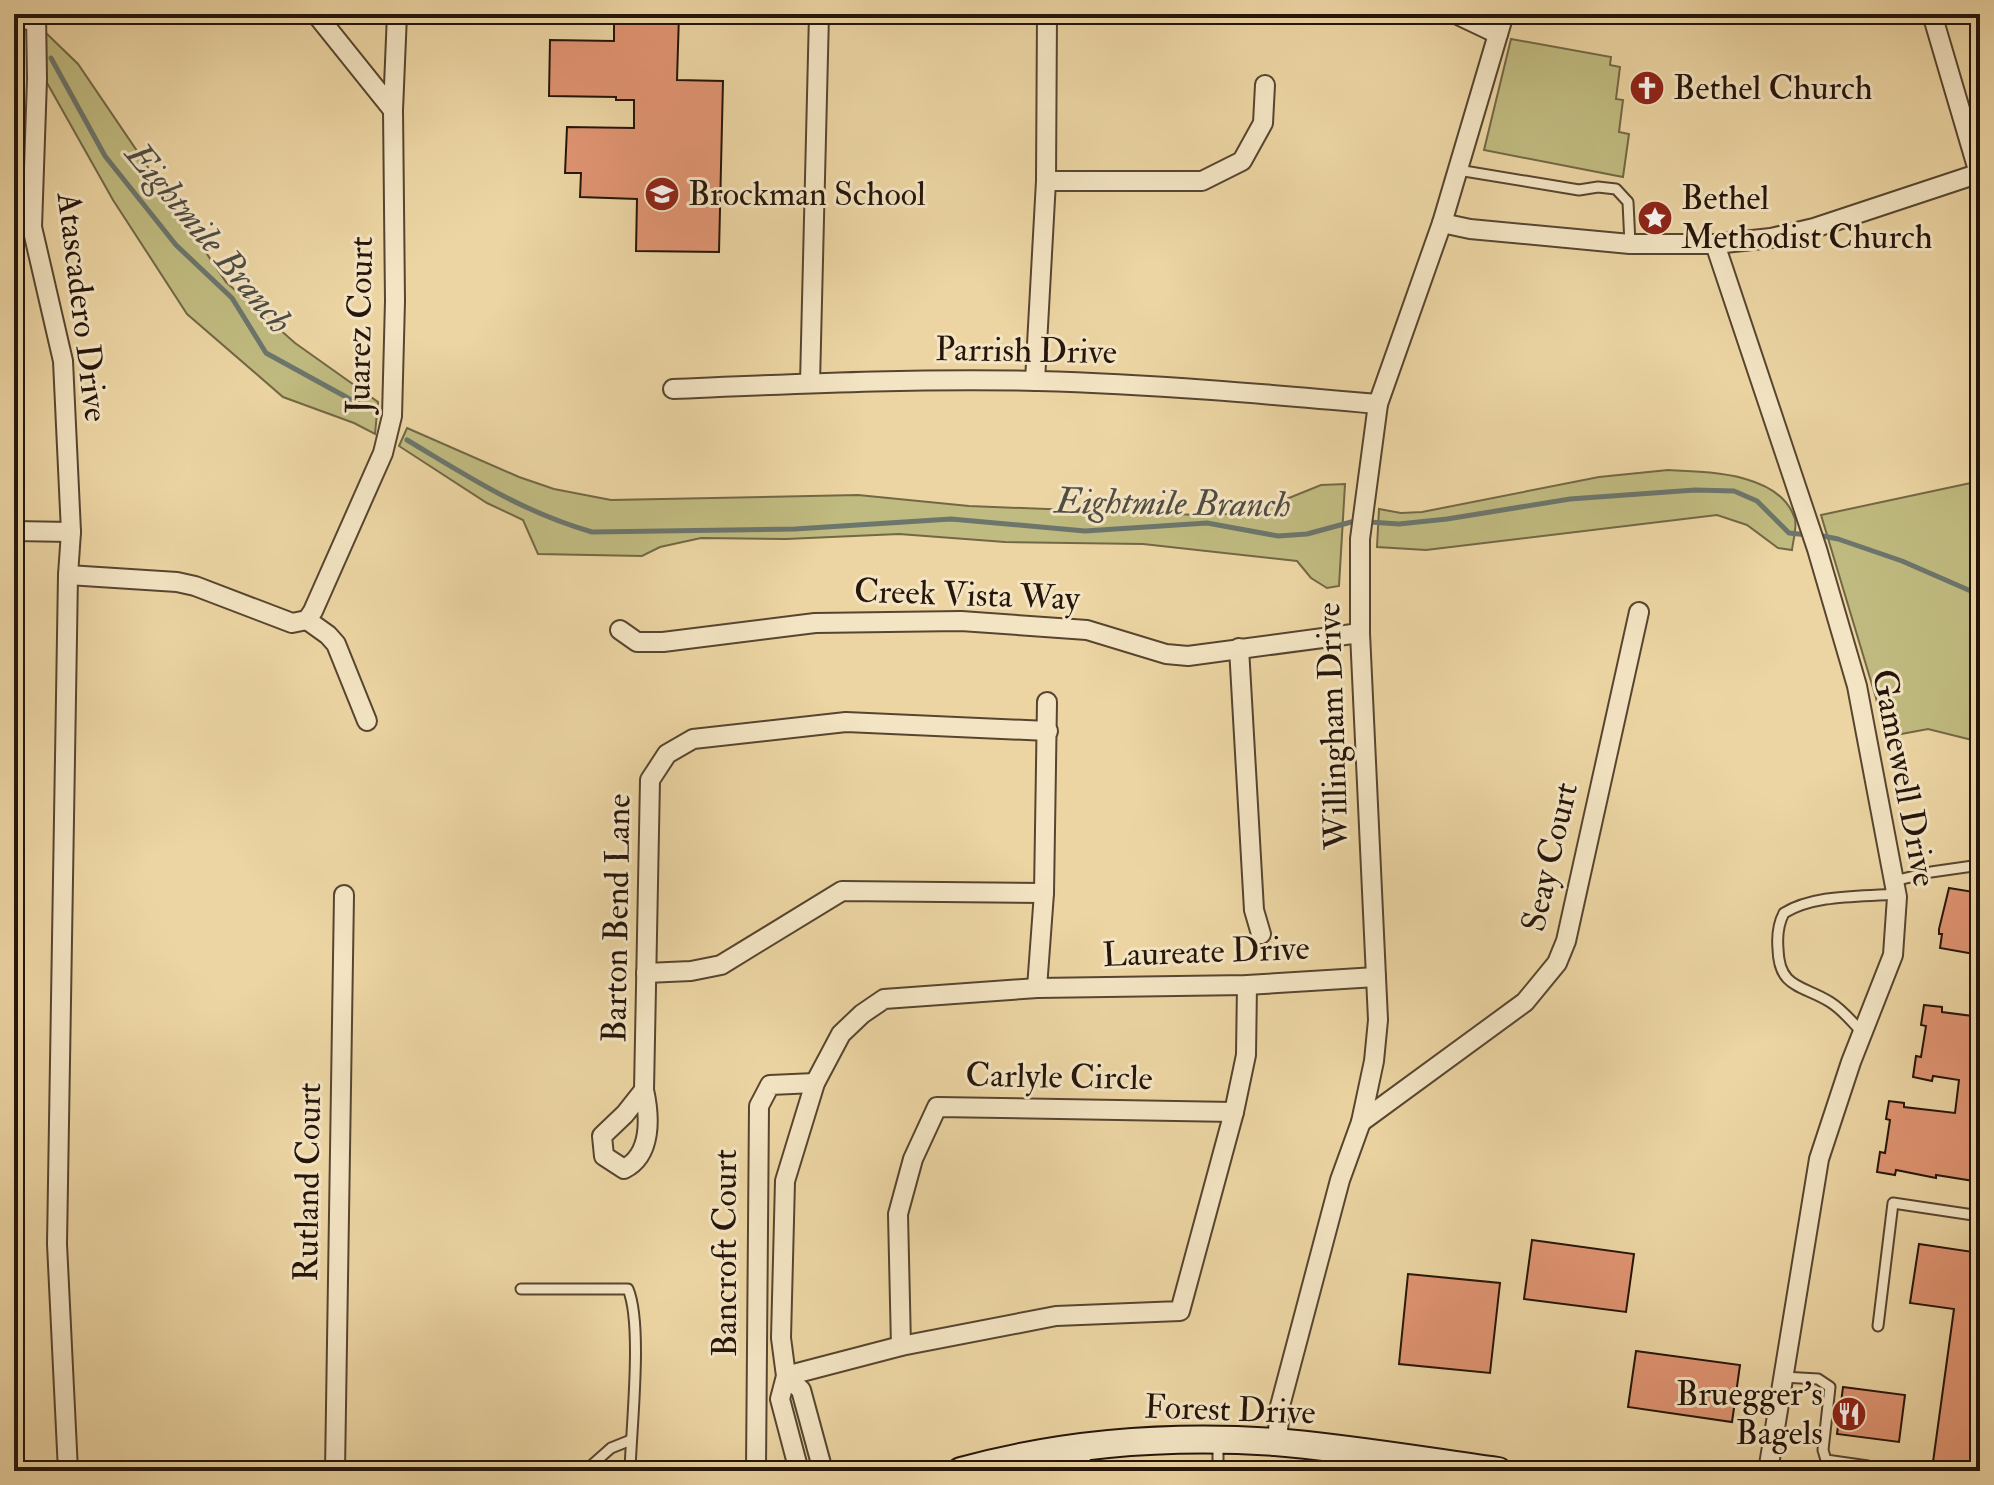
<svg xmlns="http://www.w3.org/2000/svg" width="1994" height="1485" font-family="'IM FELL Double Pica',serif">
  <style>
    .green { fill: #c0bb80; stroke: #726845; stroke-width: 2 }
    .lines { fill: none; stroke-linecap: round; stroke-linejoin: round }
    .stream { stroke: #6c766d; stroke-width: 5 }
    .building { fill: #e09472; stroke: #25150a; stroke-width: 2 }
    .lane-casing { stroke: #574530; stroke-width: 13 }
    .street-casing { stroke: #574530; stroke-width: 22 }
    .secondary-casing { stroke: #25150a; stroke-width: 30 }
    .lane { stroke: #f3e4c3; stroke-width: 9 }
    .street { stroke: #f3e4c3; stroke-width: 18 }
    .secondary { stroke: #f3e4c3; stroke-width: 26 }
    .labels { text-anchor: middle; dominant-baseline: central; stroke-width: 6; stroke-linejoin: round; paint-order: stroke }
    .poi-label { font-size: 34px; fill: #25150a; stroke: #f3e4c3; text-anchor: start }
    .street-label { font-size: 34px; fill: #25150a; stroke: #f3e4c3 }
    .water-label { font-size: 36px; font-style: italic; fill: #4f4d44; stroke: #f3e4c3 }
  </style>
  <rect width="100%" height="100%" fill="#ecd5a3"/>
  <filter id="stains"><feTurbulence type="fractalNoise" baseFrequency=".0025" numOctaves="4"/><feColorMatrix values="0 0 0 0 .2 0 0 0 0 .09 0 0 0 0 .02 0 0 0 .5 -.17"/></filter>
  <radialGradient id="worn" r=".72"><stop offset=".6" stop-color="#630" stop-opacity="0"/><stop offset="1" stop-color="#630" stop-opacity=".3"/></radialGradient>
  <g class="green">
    <polygon points="45,32 78,64 226,282 295,343 378,402 375,434 354,423 283,397 187,314 113,200 42,74"/>
    <polygon points="1511,39 1611,57 1610,65 1620,67 1616,99 1623,100 1619,132 1629,134 1623,177 1484,150"/>
    <polygon points="407,428 519,477 554,489 611,500 858,495 969,506 1199,515 1252,513 1321,485 1345,484 1339,586 1327,588 1311,578 1297,561 1143,544 1005,542 899,534 786,539 701,538 660,547 642,556 538,554 523,520 487,503 399,446"/>
    <path d="M 1668,470 C 1707,472 1780,472 1795,519 C 1797,527 1793,541 1792,550 L 1778,548 L 1747,525 L 1717,515 L 1426,550 L 1377,547 L 1379,509 L 1401,513 L 1422,512 L 1599,477 Z"/>
    <polygon points="1980,481 1980,742 1928,729 1885,737 1876,698 1821,515"/>
  </g>
  <g class="lines">
    <g class="stream">
      <polyline points="51,58 105,156 176,245 232,298 266,353 368,409"/>
      <path d="M 407,440 C 469,477 520,511 592,532 L 795,529 L 951,519 L 1085,531 L 1207,523 L 1278,536 L 1307,534 L 1355,521 L 1399,524 L 1447,519 L 1570,499 L 1695,490 L 1734,491 L 1757,501 L 1789,533 L 1808,535"/>
      <polyline points="1818,535 1838,539 1902,561 1980,595"/>
    </g>
  </g>
  <g class="building">
    <polygon points="614,14 679,14 677,80 723,81 719,252 636,251 637,199 580,197 581,173 565,173 567,127 634,128 634,100 616,100 616,97 549,96 550,40 614,41"/>
    <polygon points="1949,888 1980,893 1980,955 1940,948 1942,934 1939,934 1939,929"/>
    <polygon points="1924,1005 1942,1007 1942,1012 1980,1017 1980,1182 1936,1175 1936,1178 1896,1170 1895,1175 1877,1172 1880,1152 1885,1153 1890,1120 1886,1119 1889,1101 1904,1103 1904,1107 1955,1113 1959,1080 1933,1076 1932,1081 1913,1077 1916,1056 1921,1057 1926,1026 1921,1025"/>
    <polygon points="1532,1240 1634,1254 1626,1312 1524,1299"/>
    <polygon points="1919,1244 1980,1253 1980,1468 1933,1462 1954,1309 1910,1303"/>
    <polygon points="1408,1274 1500,1283 1490,1373 1399,1364"/>
    <polygon points="1636,1351 1740,1365 1732,1422 1628,1407"/>
    <polygon points="1843,1387 1905,1395 1899,1442 1837,1434"/>
  </g>
  <g class="lines">
    <defs>
      <g id="lane">
        <polyline points="14,23 36,25"/>
        <polyline points="1458,170 1579,190 1598,187 1616,189 1628,202 1630,244"/>
        <polyline points="1894,881 1931,872 1980,865"/>
        <path d="M 1862,1032 C 1852,1022 1843,1010 1830,1002 C 1803,985 1779,989 1778,949 C 1777,937 1778,924 1784,913 C 1815,894 1861,897 1896,894"/>
        <path d="M 521,1289 L 628,1289 C 643,1324 631,1429 630,1471"/>
        <polyline points="1878,1326 1893,1203 1980,1216"/>
        <polyline points="1783,1377 1818,1379 1830,1387 1823,1450 1826,1460 1868,1466 1875,1471"/>
        <polyline points="1218,1442 1218,1471"/>
        <polyline points="1083,1451 1088,1471"/>
        <polyline points="585,1471 611,1448 631,1440"/>
        <polyline points="1355,1471 1356,1453"/>
      </g>
      <g id="street">
        <polyline points="36,14 37,79 32,227 63,361 71,532 68,575 57,1244 68,1471"/>
        <polyline points="316,14 393,110"/>
        <polyline points="1456,14 1498,34"/>
        <polyline points="1932,14 1980,177"/>
        <polyline points="1046,181 1202,181 1242,161 1263,123 1265,85"/>
        <polyline points="1442,223 1470,229 1630,244 1715,244 1771,238 1814,228 1980,173"/>
        <polyline points="1715,244 1817,549 1857,686 1897,897 1893,955 1851,1062 1819,1159 1768,1471"/>
        <polyline points="1035,381 1046,181 1047,14"/>
        <polyline points="810,383 819,14"/>
        <path d="M 673,389 C 795,384 917,378 1038,381 C 1152,384 1265,394 1378,404"/>
        <polyline points="14,531 71,532"/>
        <polyline points="68,575 177,582 195,586 292,623 307,620 313,611 383,453 392,416 395,301 393,110 397,14"/>
        <polyline points="307,620 328,635 336,644 367,721"/>
        <polyline points="620,630 637,642 663,642 815,623 961,621 1087,630 1166,654 1188,656 1360,633"/>
        <polyline points="1239,648 1254,910 1261,934"/>
        <polyline points="646,973 691,971 721,965 842,891 1044,893"/>
        <polyline points="1037,988 1044,893 1047,702"/>
        <path d="M 644,1090 C 650,1117 652,1155 624,1169 L 604,1156 L 602,1136 L 625,1114 L 644,1090 L 650,780 L 667,754 L 693,739 L 846,722 L 1048,731"/>
        <polyline points="1361,1122 1525,1002 1557,963 1566,941 1639,612"/>
        <polyline points="901,1346 898,1214 913,1159 937,1107 1234,1112"/>
        <polyline points="786,1376 901,1346 1056,1316 1180,1311 1234,1112 1246,1055 1247,985"/>
        <polyline points="786,1376 801,1390 823,1471"/>
        <polyline points="1277,1443 1280,1406 1340,1180 1361,1122 1374,1061 1378,1020 1360,633 1360,539 1378,404 1442,223 1504,14"/>
        <polyline points="756,1469 759,1106 770,1085 815,1083"/>
        <polyline points="335,1471 344,895"/>
        <polyline points="799,1471 780,1399 786,1376 781,1338 785,1181 815,1083 841,1034 862,1014 884,999 1037,988 1247,985 1376,977"/>
      </g>
      <path id="secondary" d="M 961,1471 C 1063,1443 1170,1435 1275,1442 C 1349,1448 1424,1461 1498,1471"/>
    </defs>
    <use href="#lane" class="lane-casing"/>
    <use href="#street" class="street-casing"/>
    <use href="#secondary" class="secondary-casing"/>
    <use href="#lane" class="lane"/>
    <use href="#street" class="street"/>
    <use href="#secondary" class="secondary"/>
  </g>
  <defs>
    <symbol id="church-disc" viewBox="-11 -11 22 22"><circle r="9.5" fill="#8f2418" stroke="#f3e4c3"/><path d="M-1.2-6h2.4v3.5h3.3v2.4h-3.3V6h-2.4V-.1h-3.3v-2.4h3.3Z" fill="#fff"/></symbol>
    <symbol id="school-disc" viewBox="-11 -11 22 22"><circle r="9.5" fill="#8f2418" stroke="#f3e4c3"/><path d="M0-5L7-2L0 1L-7-2ZM-4 1L0 2.5L4 1V4Q0 6-4 4Z" fill="#fff"/></symbol>
    <symbol id="sight-disc" viewBox="-11 -11 22 22"><circle r="9.5" fill="#8f2418" stroke="#f3e4c3"/><path d="M0-6L1.8-2.2L6-1.7L2.9 1.2L3.7 5.4L0 3.3L-3.7 5.4L-2.9 1.2L-6-1.7L-1.8-2.2Z" fill="#fff"/></symbol>
    <symbol id="restaurant-disc" viewBox="-11 -11 22 22"><circle r="9.5" fill="#8f2418" stroke="#f3e4c3"/><path d="M-5-6h1v4h1v-4h1v4h1v-4h1v5L-1.5 .5V6h-2V.5L-5-1ZM5-6V6H3V1.5H1.5Q1.5-4 5-6Z" fill="#fff"/></symbol>
  </defs>
  <g fill-rule="evenodd">
    <use href="#church-disc" x="1627" y="68" width="40" height="40"/>
    <use href="#school-disc" x="642" y="174" width="40" height="40"/>
    <use href="#sight-disc" x="1635" y="198" width="40" height="40"/>
    <use href="#restaurant-disc" x="1829" y="1394" width="40" height="40"/>
  </g>
  <g class="labels">
    <g class="poi-label">
      <text x="1673" y="88">Bethel Church</text>
      <text x="688" y="194">Brockman School</text>
      <text x="1681" y="198">Bethel<tspan x="1681" dy="39">Methodist Church</tspan></text>
      <text x="1823" y="1394" text-anchor="end">Bruegger's<tspan x="1823" dy="39">Bagels</tspan></text>
    </g>
    <g class="street-label">
      <text transform="translate(82 307) rotate(83)">Atascadero Drive</text>
      <text transform="translate(360 325) rotate(-89)">Juarez Court</text>
      <text transform="translate(1026 351) rotate(1)">Parrish Drive</text>
      <text transform="translate(967 595) rotate(2)">Creek Vista Way</text>
      <text transform="translate(1333 726) rotate(-92)">Willingham Drive</text>
      <text transform="translate(1904 778) rotate(79)">Gamewell Drive</text>
      <text transform="translate(1550 857) rotate(-77)">Seay Court</text>
      <text transform="translate(617 918) rotate(-89)">Barton Bend Lane</text>
      <text transform="translate(1206 952) rotate(-2)">Laureate Drive</text>
      <text transform="translate(1059 1077) rotate(1)">Carlyle Circle</text>
      <text transform="translate(308 1182) rotate(-89)">Rutland Court</text>
      <text transform="translate(725 1253) rotate(-90)">Bancroft Court</text>
      <text transform="translate(1230 1410) rotate(2)">Forest Drive</text>
    </g>
    <g class="water-label">
      <text transform="translate(209 238) rotate(50)">Eightmile Branch</text>
      <text transform="translate(1173 503) rotate(1)">Eightmile Branch</text>
    </g>
  </g>
  <rect width="1994" height="1485" fill="none" stroke="#ecd5a3" stroke-width="48"/>
  <rect x="16" y="16" width="1962" height="1453" fill="none" stroke="#25150a" stroke-width="4"/>
  <rect x="24" y="24" width="1946" height="1437" fill="none" stroke="#25150a" stroke-width="2"/>
  <rect width="100%" height="100%" filter="url(#stains)"/>
  <rect width="100%" height="100%" fill="url(#worn)"/>
</svg>
